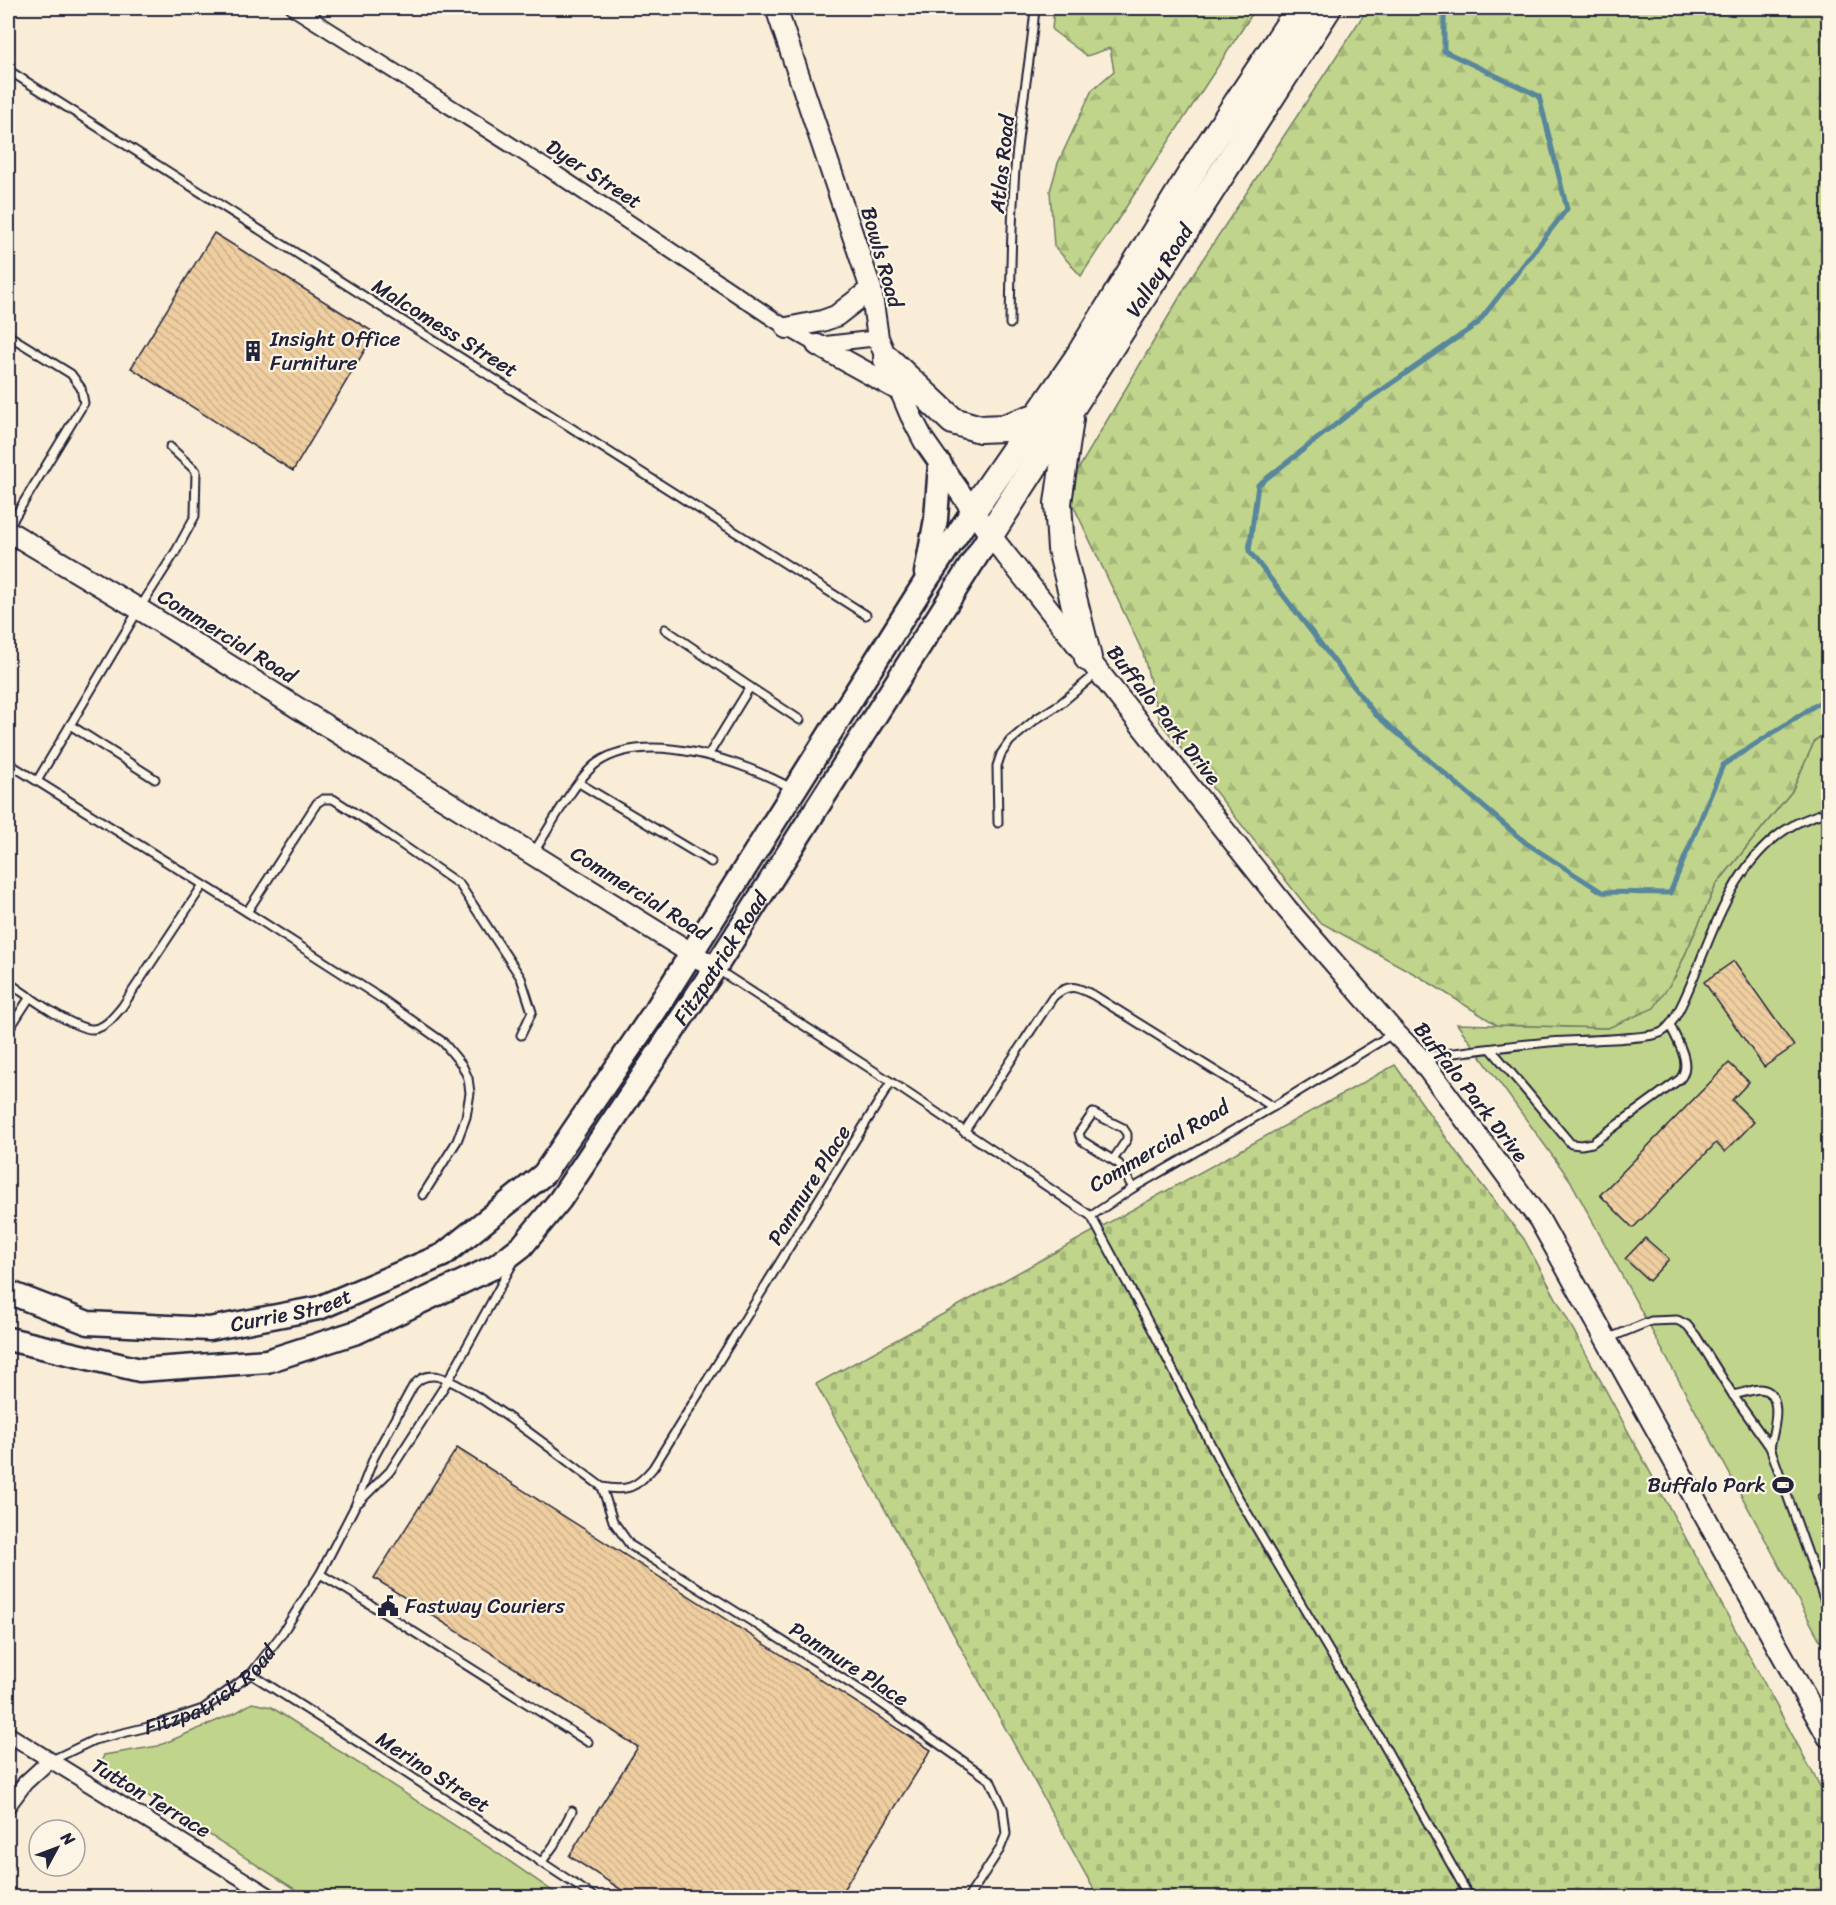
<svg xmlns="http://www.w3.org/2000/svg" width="1836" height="1905" font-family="Sriracha,sans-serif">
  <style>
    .green { fill: #c0d58b; stroke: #717c63; stroke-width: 1.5 }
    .forest { fill: url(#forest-firs); stroke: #717c63; stroke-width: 1.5 }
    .cemetery { fill: url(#cemetery-stones); stroke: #717c63; stroke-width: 1.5 }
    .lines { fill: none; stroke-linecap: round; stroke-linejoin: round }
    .stream { stroke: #59869c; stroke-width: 5 }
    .building { fill: url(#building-back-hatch); stroke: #22223b; stroke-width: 1.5 }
    .lane-casing { stroke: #22223b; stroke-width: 11 }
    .street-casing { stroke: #22223b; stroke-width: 18 }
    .secondary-casing { stroke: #22223b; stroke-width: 24 }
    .primary-casing { stroke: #22223b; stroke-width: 27 }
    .highway-casing { stroke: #22223b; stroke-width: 30 }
    .lane { stroke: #fcf5e5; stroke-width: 7 }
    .street { stroke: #fcf5e5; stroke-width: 14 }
    .secondary { stroke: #fcf5e5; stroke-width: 20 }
    .primary { stroke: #fcf5e5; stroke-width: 22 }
    .highway { stroke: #fcf5e5; stroke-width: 26 }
    .labels { text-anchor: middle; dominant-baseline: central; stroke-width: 4.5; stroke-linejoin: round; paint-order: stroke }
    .street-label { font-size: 21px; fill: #22223b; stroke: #fcf5e5 }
    .poi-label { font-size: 21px; fill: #22223b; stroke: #fcf5e5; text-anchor: start }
  </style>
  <defs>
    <pattern id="forest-firs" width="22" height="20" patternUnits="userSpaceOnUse" patternTransform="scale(1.5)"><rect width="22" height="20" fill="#c0d58b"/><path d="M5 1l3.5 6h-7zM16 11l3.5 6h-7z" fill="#a5b779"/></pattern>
    <pattern id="cemetery-stones" width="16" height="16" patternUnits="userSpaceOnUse" patternTransform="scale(1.5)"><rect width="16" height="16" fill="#c0d58b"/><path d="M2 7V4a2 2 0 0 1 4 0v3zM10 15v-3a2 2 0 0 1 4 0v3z" fill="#a5b779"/></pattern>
    <pattern id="building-back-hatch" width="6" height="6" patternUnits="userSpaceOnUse" patternTransform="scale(1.5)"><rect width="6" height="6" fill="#efcea0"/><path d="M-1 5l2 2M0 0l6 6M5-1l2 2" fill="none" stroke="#cdb18b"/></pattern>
  </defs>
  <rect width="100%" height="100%" fill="#f9edd7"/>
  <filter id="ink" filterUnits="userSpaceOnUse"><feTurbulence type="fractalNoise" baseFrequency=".0167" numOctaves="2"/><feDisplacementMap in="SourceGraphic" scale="12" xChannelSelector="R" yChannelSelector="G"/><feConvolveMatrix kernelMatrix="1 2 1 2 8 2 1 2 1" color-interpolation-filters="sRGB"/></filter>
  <g filter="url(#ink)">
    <g class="green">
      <polygon points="1828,732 1828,1655 1570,1180 1457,1024 1608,1028 1675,977 1716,885 1792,791 1815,740"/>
      <polygon points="252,1703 271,1707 493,1850 561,1897 307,1897 100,1765 104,1755 158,1746 237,1712"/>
    </g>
    <g class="forest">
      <polygon points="1054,8 1256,8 1081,276 1054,246 1050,191 1058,163 1092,90 1114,71 1110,48 1087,56 1052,30"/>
      <polygon points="1368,8 1828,8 1828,732 1815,740 1792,791 1716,885 1675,977 1654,1008 1608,1028 1497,1025 1420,977 1318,921 1160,722 1143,653 1066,490 1195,271"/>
    </g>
    <polygon class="cemetery" points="1395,1065 1457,1153 1524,1239 1828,1801 1828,1897 1098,1897 816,1384"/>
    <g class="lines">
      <polyline class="stream" points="1444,8 1444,51 1539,96 1567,209 1477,324 1363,403 1258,485 1249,551 1375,714 1526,843 1602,892 1670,893 1723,765 1828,697"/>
    </g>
    <g class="building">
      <polygon points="214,233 375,333 293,471 131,368"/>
      <polygon points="1734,961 1794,1046 1764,1067 1704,982"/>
      <polygon points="1729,1063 1749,1082 1732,1100 1754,1122 1725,1152 1716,1143 1633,1228 1600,1195"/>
      <polygon points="1645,1238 1669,1259 1649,1281 1625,1259"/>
      <polygon points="457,1448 931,1750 838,1898 634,1898 569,1856 638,1747 374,1578"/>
      <polygon points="1828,1491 1828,1524 1818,1495"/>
    </g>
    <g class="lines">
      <defs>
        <g id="lane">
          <polyline points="311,19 318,8"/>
          <polyline points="8,70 866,615"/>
          <path d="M 1010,324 C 1011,269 1011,213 1016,158 C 1021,108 1031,58 1035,8"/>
          <polyline points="8,335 71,374 81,388 84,403 8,528"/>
          <polyline points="665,629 750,687 709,754"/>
          <polyline points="750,687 800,720"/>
          <polyline points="70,725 155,779"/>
          <polyline points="8,763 247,912 382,999 443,1042 462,1065 468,1078 470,1093 466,1117 457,1141 423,1195"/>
          <polyline points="37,781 139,609 176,551 195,516 196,471 170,447"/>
          <polyline points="579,783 711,862"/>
          <polyline points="998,823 997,766 1001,754 1010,741 1036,719 1060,704 1097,673"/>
          <path d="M 534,852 C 548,830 577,777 597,763 C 647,728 745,762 793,789"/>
          <polyline points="247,912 317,803 323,799 333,799 372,824 460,885 521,978 532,1012 521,1035"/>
          <polyline points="718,970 891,1082 1091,1216 1133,1188 1273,1107 1392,1034"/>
          <path d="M 8,982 C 25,994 74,1030 93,1029 C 106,1028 114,1016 122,1007 L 203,885"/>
          <polyline points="8,1031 30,997"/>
          <path d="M 1491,1049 L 1571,1144 L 1581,1145 L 1592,1143 L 1680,1079 C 1693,1064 1677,1041 1670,1025"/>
          <path d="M 1422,1057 C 1464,1052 1506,1046 1549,1042 C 1569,1040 1649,1040 1662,1032 C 1674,1025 1685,998 1690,986 C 1715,927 1735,857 1795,824 C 1805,819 1817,815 1828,811"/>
          <path d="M 964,1132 L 1053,997 C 1069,982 1078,987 1095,996 L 1273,1107"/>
          <polyline points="1113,1160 1127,1139 1127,1134 1123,1128 1093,1113 1079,1133 1081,1140 1119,1164 1133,1188"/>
          <polyline points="1091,1216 1153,1331 1235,1492 1367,1715 1470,1898"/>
          <polyline points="1607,1339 1651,1321 1677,1320 1687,1325 1696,1336 1733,1395 1770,1447 1828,1610"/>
          <path d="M 1733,1395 C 1740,1394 1754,1389 1760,1389 C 1786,1391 1773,1433 1770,1447"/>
          <polyline points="602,1487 613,1521 630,1545 875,1699 990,1780 1003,1808 1006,1834 1000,1849 968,1898"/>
          <polyline points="359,1502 390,1471 449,1379 513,1263"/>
          <polyline points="320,1574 349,1591 588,1742"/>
          <polyline points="251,1674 383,1758 596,1898"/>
          <path id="s1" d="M 50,1761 L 94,1740 L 152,1726 L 203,1709 L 251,1674 L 281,1635 L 320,1574 L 355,1506 L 374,1457 L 413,1386 C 419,1379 424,1376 433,1376 C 460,1375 574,1467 602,1487 C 628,1492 637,1487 653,1468 L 891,1082"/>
          <polyline points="541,1863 554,1845 572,1811"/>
        </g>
        <g id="street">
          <polyline points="294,8 549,169 787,328 817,345 878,338"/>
          <polyline points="8,1734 273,1898"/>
          <polyline points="8,1806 25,1783 49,1761"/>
        </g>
        <g id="secondary">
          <polyline points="776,8 871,289 878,338 911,416 924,441 990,535 1287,909 1395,1033 1419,1057 1539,1219 1828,1737"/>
          <polyline points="787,328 822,321 836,316 871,289"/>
          <polyline points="817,345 902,392"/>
          <polyline points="8,531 139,609 715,968"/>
        </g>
        <g id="primary">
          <polyline points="926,573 936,519 940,464"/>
          <path id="s2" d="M 8,1292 L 88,1323 L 209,1329 L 319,1308 L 443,1255 L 544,1174 L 657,1008 L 924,584 L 974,509"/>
          <path id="s3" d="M 8,1339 L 140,1370 L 267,1361 L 357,1332 L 496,1266 L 522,1246 L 560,1200 L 715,968 L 990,535"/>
        </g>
        <g id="highway">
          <polyline points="887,359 953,421 980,429 1004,428 1038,416"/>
          <polyline points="1070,419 1058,503 1061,549 1088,658"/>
          <polyline points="974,509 1077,359 1202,156 1300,8"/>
          <path id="s4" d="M 990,535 L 1328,8"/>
        </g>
      </defs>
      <use href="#lane" class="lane-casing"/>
      <use href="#street" class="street-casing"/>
      <use href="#secondary" class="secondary-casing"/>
      <use href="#primary" class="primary-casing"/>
      <use href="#highway" class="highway-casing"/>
      <use href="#lane" class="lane"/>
      <use href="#street" class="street"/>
      <use href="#secondary" class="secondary"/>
      <use href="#primary" class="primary"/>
      <use href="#highway" class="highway"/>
    </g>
  </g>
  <defs>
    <symbol id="building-bare" viewBox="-9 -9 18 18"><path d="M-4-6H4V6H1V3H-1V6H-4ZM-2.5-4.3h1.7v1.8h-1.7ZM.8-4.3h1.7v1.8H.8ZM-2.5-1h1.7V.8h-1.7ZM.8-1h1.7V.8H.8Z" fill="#22223b" stroke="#fcf5e5" stroke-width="2.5" paint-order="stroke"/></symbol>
    <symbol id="stadium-bare" viewBox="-9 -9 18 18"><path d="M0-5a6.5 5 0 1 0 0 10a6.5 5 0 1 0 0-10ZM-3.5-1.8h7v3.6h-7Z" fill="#22223b" stroke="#fcf5e5" stroke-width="2.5" paint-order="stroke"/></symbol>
    <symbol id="civic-bare" viewBox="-9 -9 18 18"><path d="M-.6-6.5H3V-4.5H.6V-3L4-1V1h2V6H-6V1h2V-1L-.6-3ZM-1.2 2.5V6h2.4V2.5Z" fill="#22223b" stroke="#fcf5e5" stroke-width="2.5" paint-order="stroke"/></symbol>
  </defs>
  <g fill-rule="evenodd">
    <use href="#building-bare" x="238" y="336" width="30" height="30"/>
    <use href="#stadium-bare" x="1768" y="1470" width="30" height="30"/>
    <use href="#civic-bare" x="373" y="1591" width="30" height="30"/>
  </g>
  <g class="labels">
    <g class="street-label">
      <text transform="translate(1002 164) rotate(-84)">Atlas Road</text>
      <text transform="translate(594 174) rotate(33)">Dyer Street</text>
      <text transform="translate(882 257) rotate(74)">Bowls Road</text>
      <text stroke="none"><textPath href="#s4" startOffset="314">Valley Road</textPath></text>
      <text transform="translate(445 328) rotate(32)">Malcomess Street</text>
      <text transform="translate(227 636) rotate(32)">Commercial Road</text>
      <text transform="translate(1164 715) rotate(52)">Buffalo Park Drive</text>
      <text transform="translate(640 893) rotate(32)">Commercial Road</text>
      <text stroke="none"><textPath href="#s3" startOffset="894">Fitzpatrick Road</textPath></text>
      <text transform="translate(1471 1092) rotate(52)">Buffalo Park Drive</text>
      <text transform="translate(1159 1146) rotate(-31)">Commercial Road</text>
      <text transform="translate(809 1185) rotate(-58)">Panmure Place</text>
      <text stroke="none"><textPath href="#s2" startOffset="291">Currie Street</textPath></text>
      <text transform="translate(849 1664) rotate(33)">Panmure Place</text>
      <text stroke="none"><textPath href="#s1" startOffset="178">Fitzpatrick Road</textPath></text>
      <text transform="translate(433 1772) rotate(33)">Merino Street</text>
      <text transform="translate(151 1798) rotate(31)">Tutton Terrace</text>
    </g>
    <g class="poi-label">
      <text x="270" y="339">Insight Office<tspan x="270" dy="24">Furniture</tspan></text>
      <text x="1766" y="1485" text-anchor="end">Buffalo Park</text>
      <text x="405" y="1606">Fastway Couriers</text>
    </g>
  </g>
  <rect width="1836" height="1905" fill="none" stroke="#fcf5e5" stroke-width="30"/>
  <rect x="15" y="15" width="1806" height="1875" fill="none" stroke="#22223b" stroke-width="2" filter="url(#ink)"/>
  <g transform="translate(57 1848) rotate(49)"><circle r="28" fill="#fcf5e5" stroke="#a5a1a1" stroke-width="1.5"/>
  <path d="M0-4.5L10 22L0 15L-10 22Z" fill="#22223b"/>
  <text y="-9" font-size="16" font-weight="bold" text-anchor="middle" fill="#22223b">N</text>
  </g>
</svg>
